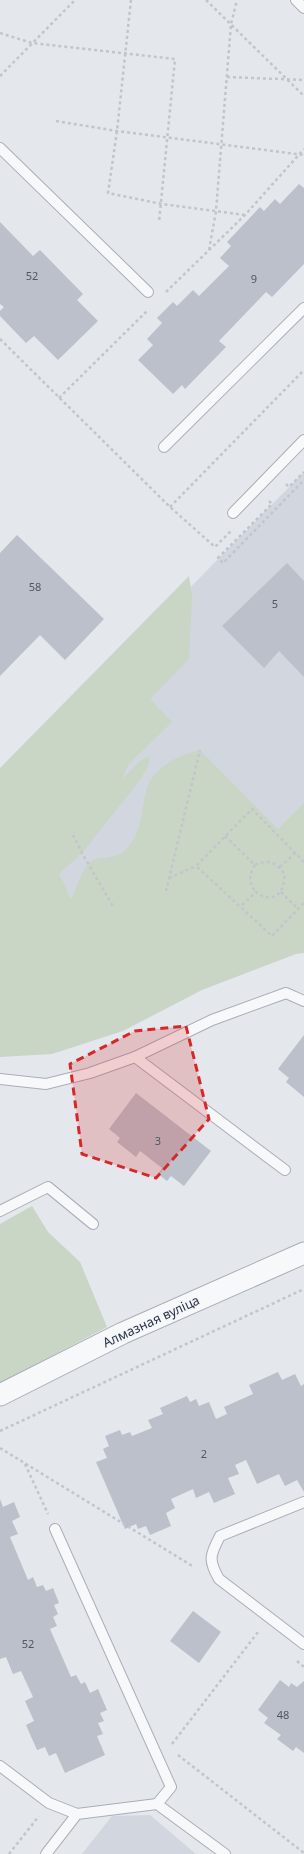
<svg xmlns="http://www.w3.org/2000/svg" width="304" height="1854" font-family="'Noto Sans',sans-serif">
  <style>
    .built { fill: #d2d6de }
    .green { fill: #c9d6c5 }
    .building { fill: #bbc0ca }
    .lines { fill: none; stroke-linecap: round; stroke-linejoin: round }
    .service-casing { stroke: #a9aeb7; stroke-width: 12 }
    .minor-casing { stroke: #a9aeb7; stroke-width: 23 }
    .path { stroke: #c2c5cb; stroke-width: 2.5; stroke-dasharray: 3 3; stroke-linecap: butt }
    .service { stroke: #f7f8fa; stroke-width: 10 }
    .minor { stroke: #f7f8fa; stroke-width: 21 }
    .marked { fill: #d62828; fill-opacity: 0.2; stroke: #d62828; stroke-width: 3; stroke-dasharray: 8 5; stroke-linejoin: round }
    .labels { text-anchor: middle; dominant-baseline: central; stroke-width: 3.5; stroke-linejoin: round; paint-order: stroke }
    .number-label { font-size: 11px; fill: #4f5766 }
    .street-label { font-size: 13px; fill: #2b3445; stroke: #f4f6f9 }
  </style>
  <rect width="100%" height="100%" fill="#e4e7ec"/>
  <g class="built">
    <polygon points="304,472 304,930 0,1032 0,780"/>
    <polygon points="150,1815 196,1854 82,1854 112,1816"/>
  </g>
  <g class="green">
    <path d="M 189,576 L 192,595 L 189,659 L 150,699 L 172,722 L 128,765 L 122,779 L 140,761 L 147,757 L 150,759 L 148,767 L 137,784 L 82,853 L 59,874 L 71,899 C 76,890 82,869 89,863 C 99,853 116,863 129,846 C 143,827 141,811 146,791 C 152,767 179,755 200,750 L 278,829 L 304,803 L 304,953 L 296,954 L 202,990 L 123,1031 L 52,1054 L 0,1057 L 0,768 Z"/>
    <polygon points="32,1206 48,1232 80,1262 107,1327 0,1383 0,1224"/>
  </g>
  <g class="building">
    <polygon points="299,184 304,188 304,264 272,297 266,292 219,341 226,347 185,389 182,385 173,394 138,360 153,345 147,339 162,323 157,318 173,302 177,306 193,290 199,296 229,266 220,258 231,246 227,242 260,207 264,211 275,199 280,204"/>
    <polygon points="0,222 33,256 40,250 83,294 77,300 98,321 58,360 34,336 26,343 0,316 0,311 4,307 0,304"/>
    <polygon points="17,535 104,619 65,660 40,635 0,676 0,553"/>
    <polygon points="287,563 304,581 304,677 279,651 264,668 222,626"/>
    <polygon points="304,1035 304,1097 286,1082 289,1078 278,1069"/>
    <polygon points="136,1093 211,1151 184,1186 171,1176 167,1181 158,1174 162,1168 140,1151 136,1157 117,1142 120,1138 109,1129"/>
    <polygon points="278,1372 282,1380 295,1374 301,1386 304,1384 304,1492 297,1480 285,1486 279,1474 257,1484 246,1460 235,1465 239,1474 228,1478 235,1494 214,1503 209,1492 196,1498 193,1489 171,1499 175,1508 166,1513 171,1526 150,1535 146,1526 138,1529 136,1524 125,1529 96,1462 107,1458 103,1449 109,1446 105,1436 120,1430 122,1435 130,1432 132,1436 152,1428 148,1420 163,1414 160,1408 187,1396 190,1402 196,1399 199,1406 209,1402 216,1419 227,1414 224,1407 253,1394 249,1385"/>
    <polygon points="0,1499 3,1507 14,1502 20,1517 12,1521 18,1534 10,1537 28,1580 33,1577 37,1587 43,1585 46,1591 53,1588 59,1603 54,1605 58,1614 53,1617 57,1626 50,1629 71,1677 76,1675 81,1684 85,1682 90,1693 98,1689 107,1710 100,1713 104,1721 98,1723 103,1734 97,1736 105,1755 65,1773 56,1753 49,1756 45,1747 37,1750 26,1725 34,1721 25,1701 33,1697 21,1671 13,1674 6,1657 0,1659"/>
    <polygon points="193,1611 221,1632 199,1663 170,1641"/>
    <polygon points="280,1680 289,1687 291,1683 297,1687 304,1681 304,1753 296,1747 293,1751 277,1739 281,1735 264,1723 268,1718 258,1710"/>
  </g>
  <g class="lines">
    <defs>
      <g id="service">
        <polyline points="296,0 304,8"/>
        <polyline points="0,148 148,292"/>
        <polyline points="164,447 304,308"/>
        <polyline points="233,513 304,440"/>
        <polyline points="135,1057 212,1020 286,993 304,1001"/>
        <polyline points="0,1079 46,1084 90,1073 135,1057 285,1170"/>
        <polyline points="0,1211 48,1187 93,1224"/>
        <path d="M 304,1502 L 220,1536 C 210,1555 208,1560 219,1579 L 304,1644"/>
        <polyline points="55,1529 171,1787 157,1804"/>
        <polyline points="0,1766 49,1803 77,1814"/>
        <polyline points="46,1854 77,1814 157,1804 225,1854"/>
      </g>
      <polyline id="minor" points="0,1395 123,1333 304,1253"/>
    </defs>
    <use href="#service" class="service-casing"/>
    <use href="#minor" class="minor-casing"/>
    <g class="path">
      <polyline points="131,0 117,131 108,193 162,204 245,215"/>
      <polyline points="206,0 304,96"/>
      <polyline points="0,33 32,43 175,59 159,222"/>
      <polyline points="0,76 75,0"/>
      <polyline points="227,77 304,80"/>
      <polyline points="56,121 117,131 304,155"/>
      <polyline points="209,250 216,211 231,24 237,0"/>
      <polyline points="166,292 245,215 304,149"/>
      <polyline points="0,339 170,507 215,547 231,531"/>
      <polyline points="59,398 147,311"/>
      <polyline points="286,484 289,487 304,472"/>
      <polyline points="269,501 272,504 218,558 223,563 304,480"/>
      <polyline points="170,507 304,370"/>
      <polyline points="73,835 82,853 114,908"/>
      <path d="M 225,836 L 255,865 C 267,859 276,862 284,873 C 286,893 273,905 256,892 L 240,907"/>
      <polyline points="304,862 252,809 196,866 272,936 304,903"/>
      <path d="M 255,865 C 249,874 248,883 256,892"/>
      <polyline points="280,867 295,853"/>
      <polyline points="169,878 196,866"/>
      <polyline points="166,891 200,750"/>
      <polyline points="281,892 298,909"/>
      <polyline points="0,1431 304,1289"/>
      <polyline points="0,1448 194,1567"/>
      <polyline points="25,1464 48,1514"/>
      <polyline points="297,1661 304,1667"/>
      <polyline points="172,1744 258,1632"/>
      <polyline points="178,1755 304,1853"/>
      <polyline points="9,1854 39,1816"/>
    </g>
    <use href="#service" class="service"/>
    <use href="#minor" class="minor"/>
  </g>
  <path class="marked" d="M 186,1026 L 209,1119 L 156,1178 L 82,1154 L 70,1064 L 135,1031 Z"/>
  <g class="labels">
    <g class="number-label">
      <text x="32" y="275">52</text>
      <text x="254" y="278">9</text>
      <text x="35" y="586">58</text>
      <text x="275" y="603">5</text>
      <text x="158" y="1140">3</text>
      <text x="204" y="1453">2</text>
      <text x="28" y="1643">52</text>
      <text x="283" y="1714">48</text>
    </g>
    <g class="street-label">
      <text transform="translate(151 1321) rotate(-25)">Алмазная вуліца</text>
    </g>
  </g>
</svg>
